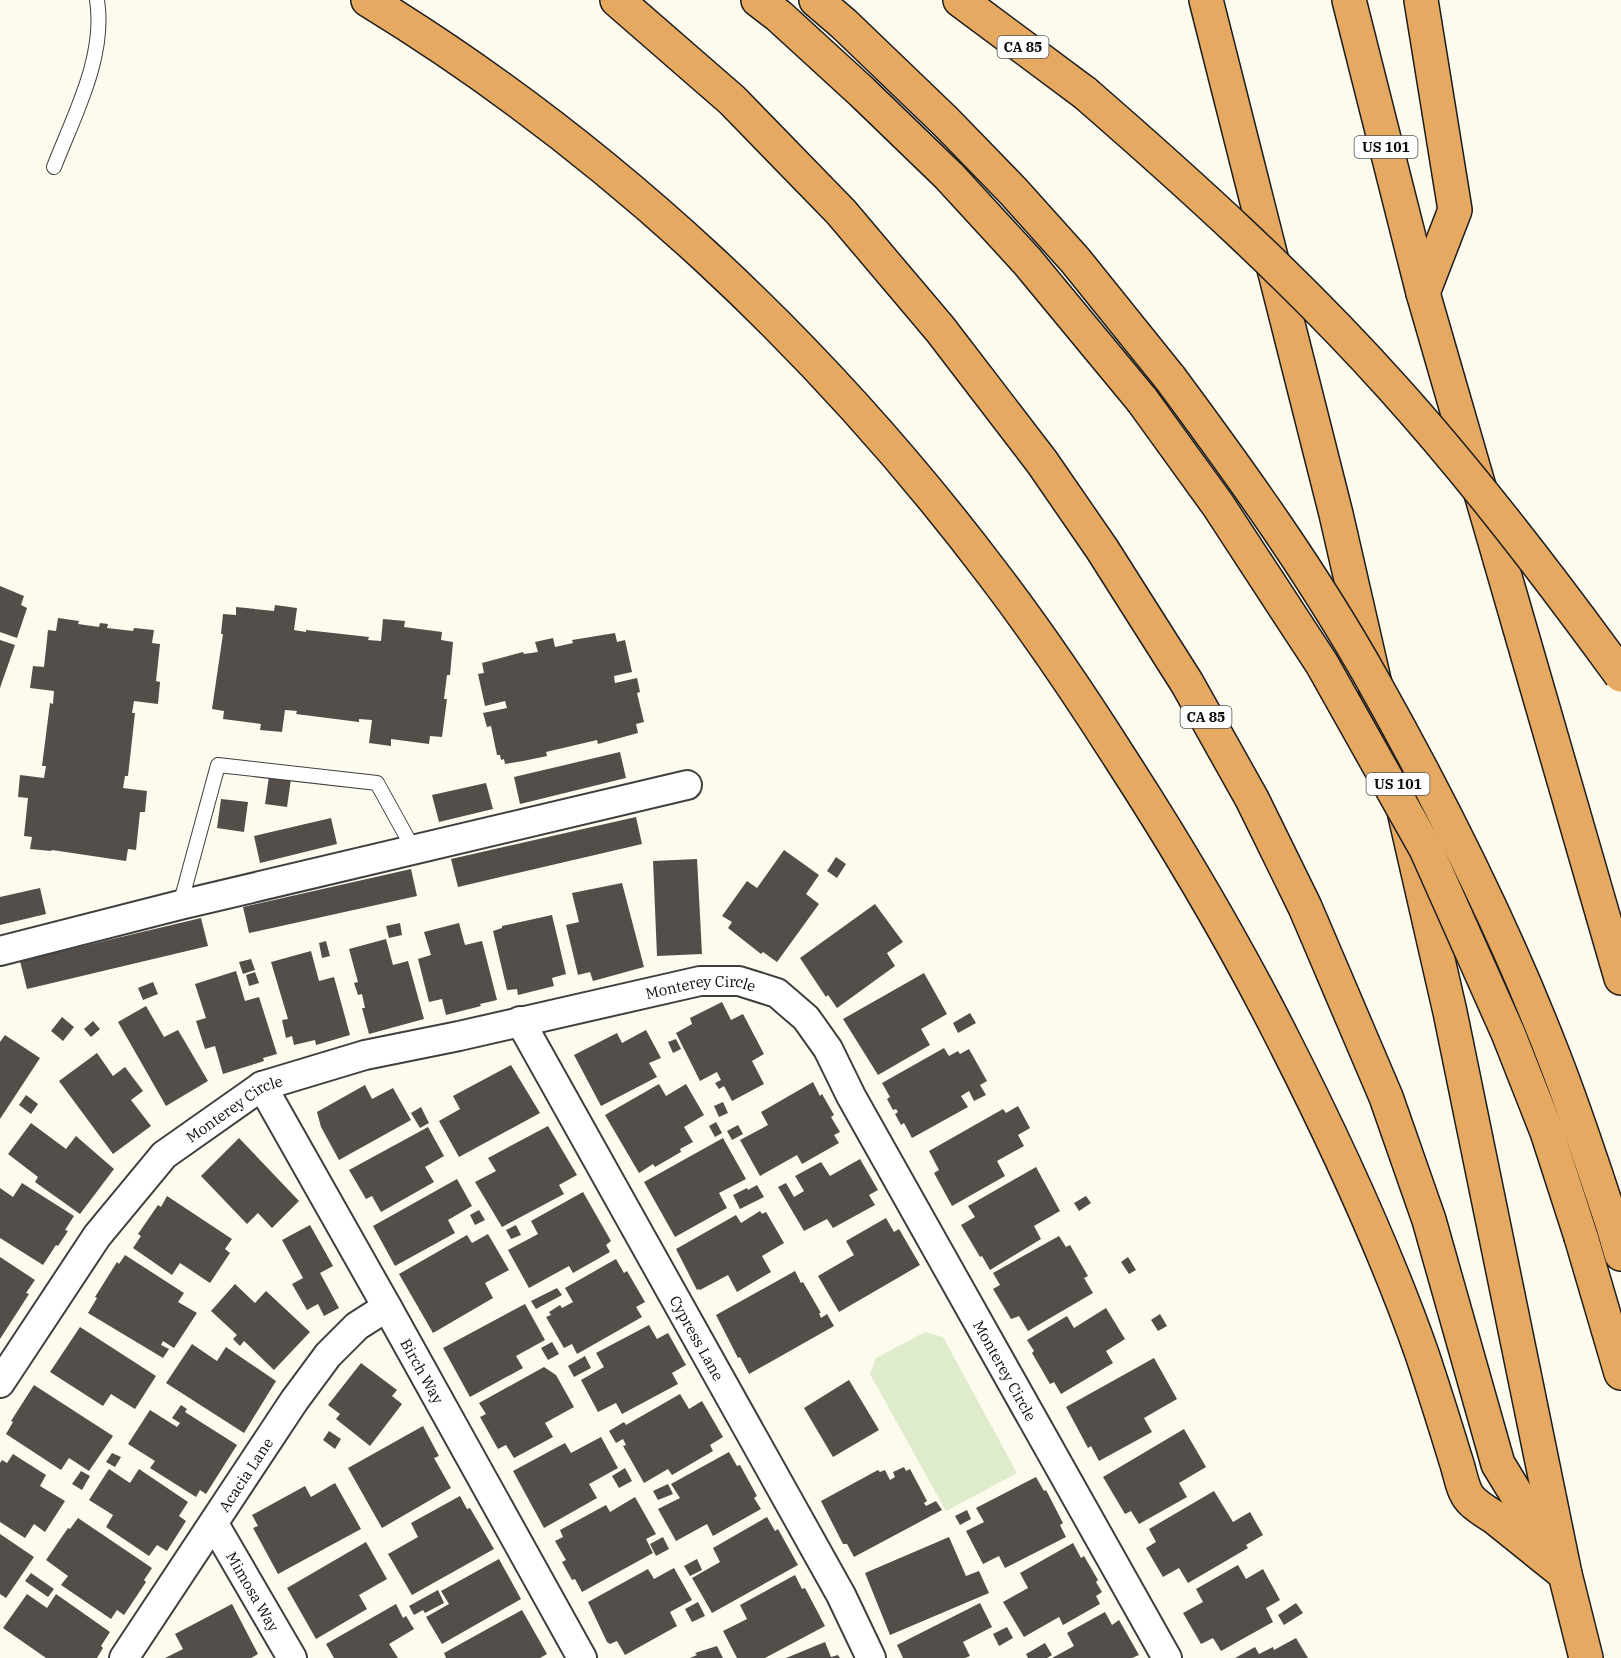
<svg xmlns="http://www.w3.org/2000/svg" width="1621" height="1658" font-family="'IBM Plex Serif',serif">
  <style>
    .pitch { fill: #deeccb }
    .building { fill: #534e49 }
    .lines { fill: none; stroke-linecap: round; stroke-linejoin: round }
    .service-casing { stroke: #3f3f3f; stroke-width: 16 }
    .minor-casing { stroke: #3f3f3f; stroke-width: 32 }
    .motorway-casing { stroke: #1d1d1d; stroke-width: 36 }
    .service { stroke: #fff; stroke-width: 14 }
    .minor { stroke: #fff; stroke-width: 28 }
    .motorway { stroke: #e6a961; stroke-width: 33 }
    .motorway-bridge-casing { stroke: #1d1d1d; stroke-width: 36; stroke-linecap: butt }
    .motorway-bridge { stroke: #e6a961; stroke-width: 33 }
    .labels { text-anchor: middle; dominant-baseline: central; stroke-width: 6; stroke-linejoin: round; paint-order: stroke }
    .shield { fill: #fff; stroke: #555; stroke-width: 1.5 }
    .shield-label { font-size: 14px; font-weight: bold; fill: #0c0c0c }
    .street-label { font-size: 15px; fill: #0c0c0c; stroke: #fff }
  </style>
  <rect width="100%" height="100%" fill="#fdfbed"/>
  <polygon class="pitch" points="925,1332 943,1337 1017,1473 946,1511 870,1374 876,1358"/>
  <g class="building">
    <polygon points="0,586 24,596 21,605 27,608 17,638 0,632"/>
    <polygon points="275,605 297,608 294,630 306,632 306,630 369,637 368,640 381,641 383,619 405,621 404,627 442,632 441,640 453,642 450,675 447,675 444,699 447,699 442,737 430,736 429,744 391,739 391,746 369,743 372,720 359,719 359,722 296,714 297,711 285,710 282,732 260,730 261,724 223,719 224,711 212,709 223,634 221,634 223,614 236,615 236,607 274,611"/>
    <polygon points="58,618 79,621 78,624 99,627 100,623 108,624 107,628 133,631 134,628 154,630 152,643 160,644 156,681 160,682 158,704 134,701 132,713 135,713 128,776 125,776 123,788 147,791 145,812 140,812 136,850 128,849 126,861 52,850 51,851 30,849 32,837 24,836 28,798 18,797 20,775 44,778 46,766 42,766 50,703 53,704 54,691 30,688 33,666 44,667 48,630 56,631"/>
    <polygon points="615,633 617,642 625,640 632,672 614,676 615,683 637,678 640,692 637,693 644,722 636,724 638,733 598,744 597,740 546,752 547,756 523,761 505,764 504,759 501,760 500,755 497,755 491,726 487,727 483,713 507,708 505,701 485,706 478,674 484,673 482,663 523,652 524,654 538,652 535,642 553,638 555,647 573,643 572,640"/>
    <polygon points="0,640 15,645 0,688"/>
    <polygon points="620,752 626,778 520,804 514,777"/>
    <polygon points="269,776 291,779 287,807 265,804"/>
    <polygon points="486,783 493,809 439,822 432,795"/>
    <polygon points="221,799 248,802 244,832 217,828"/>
    <polygon points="636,817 642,844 458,887 451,859"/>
    <polygon points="331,818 337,844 260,863 254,836"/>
    <polygon points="784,850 819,875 806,894 819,904 777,962 763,952 761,954 728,928 732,922 722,916 747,881 757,888"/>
    <polygon points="836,857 846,864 837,878 827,871"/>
    <polygon points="697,859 702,954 657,956 653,861"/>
    <polygon points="411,869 417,896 249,933 243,907"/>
    <polygon points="622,883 644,967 593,981 590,972 578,975 566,925 579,922 572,893"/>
    <polygon points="40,888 46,914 0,925 0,897"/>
    <polygon points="875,904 903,942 887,953 895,966 837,1008 828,995 826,997 800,958"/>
    <polygon points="552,915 566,974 552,978 554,986 518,995 517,989 507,990 493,931 502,928 502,926"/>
    <polygon points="201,918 208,946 27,989 20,961"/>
    <polygon points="400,923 402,935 389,938 386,926"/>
    <polygon points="459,923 465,945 482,941 497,1000 480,1004 481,1006 446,1015 442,999 429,1002 418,959 431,955 424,932"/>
    <polygon points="386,939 393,965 408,961 424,1019 369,1034 362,1008 365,1008 362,994 358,995 354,983 358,982 349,949"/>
    <polygon points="326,941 330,956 322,958 319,943"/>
    <polygon points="311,951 319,981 334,977 350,1035 316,1045 315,1040 294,1045 292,1036 286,1038 282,1020 288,1019 271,962"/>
    <polygon points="251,959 255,970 243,974 239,962"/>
    <polygon points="236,971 245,1001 259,997 277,1054 263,1058 264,1061 223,1074 215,1046 205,1049 196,1021 206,1018 195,984"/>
    <polygon points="255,972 259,983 249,986 246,975"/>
    <polygon points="924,973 947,1014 921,1029 930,1045 878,1075 843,1019"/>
    <polygon points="153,982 158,994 143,1000 138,988"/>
    <polygon points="722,1002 731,1020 743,1014 764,1054 752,1061 764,1084 732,1101 724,1086 719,1089 715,1083 721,1080 717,1072 700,1081 676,1033 692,1024 690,1018"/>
    <polygon points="146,1006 164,1037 178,1030 208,1081 166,1106 118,1022"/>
    <polygon points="970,1013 976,1023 958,1033 953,1023"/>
    <polygon points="62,1017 74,1027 63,1041 51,1031"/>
    <polygon points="93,1021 100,1029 91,1037 84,1029"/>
    <polygon points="646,1030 661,1058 649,1063 657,1077 601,1106 574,1055 617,1033 622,1043"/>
    <polygon points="5,1035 40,1058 0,1119 0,1042"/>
    <polygon points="676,1039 681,1049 673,1053 668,1042"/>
    <polygon points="944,1048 949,1056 958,1051 960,1054 969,1049 987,1081 980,1085 986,1095 974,1101 969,1091 961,1096 968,1107 912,1138 904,1123 901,1125 895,1114 898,1112 896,1109 893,1110 887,1099 890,1097 882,1083"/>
    <polygon points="97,1053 113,1076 125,1067 143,1091 131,1100 151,1126 113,1154 59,1081"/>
    <polygon points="511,1065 540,1113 459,1157 439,1121 460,1109 453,1096"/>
    <polygon points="813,1082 820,1096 822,1094 834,1115 831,1117 840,1132 834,1135 839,1143 802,1164 797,1155 760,1176 740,1140 768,1125 761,1112"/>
    <polygon points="659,1084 666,1096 686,1084 704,1115 684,1127 693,1142 680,1149 681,1152 655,1167 653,1164 639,1173 605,1115"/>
    <polygon points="365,1085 372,1099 393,1088 411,1120 339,1160 321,1127 317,1112"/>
    <polygon points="26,1095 38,1104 31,1114 19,1105"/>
    <polygon points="723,1102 728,1113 719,1117 714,1106"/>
    <polygon points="1018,1106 1030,1128 1018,1135 1024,1146 997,1161 1005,1176 952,1206 934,1173 939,1170 929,1151 1003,1109 1006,1113"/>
    <polygon points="421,1107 429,1123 420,1128 411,1113"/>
    <polygon points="716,1122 722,1133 715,1137 709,1126"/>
    <polygon points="31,1123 66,1149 76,1136 114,1169 80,1214 35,1182 38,1177 8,1154"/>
    <polygon points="738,1125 743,1134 732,1140 727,1131"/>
    <polygon points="548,1126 577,1175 559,1185 564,1194 502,1227 475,1182 496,1171 488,1158"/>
    <polygon points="428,1127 444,1156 425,1167 434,1182 381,1212 372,1196 366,1199 349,1170"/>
    <polygon points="239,1138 299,1201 272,1228 258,1213 247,1224 201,1176"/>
    <polygon points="723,1138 746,1179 719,1193 727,1208 675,1237 644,1182"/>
    <polygon points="860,1159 878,1190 869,1195 875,1205 833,1228 827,1219 804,1231 778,1187 786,1183 794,1197 804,1191 795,1176 821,1162 830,1176"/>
    <polygon points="1036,1167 1060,1211 1034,1226 1041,1239 990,1270 982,1256 980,1257 961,1225 975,1217 968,1206"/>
    <polygon points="457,1179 472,1206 448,1220 455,1233 395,1266 373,1226"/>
    <polygon points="22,1183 74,1216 65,1230 68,1231 58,1246 56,1245 43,1265 0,1238 0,1188 13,1197"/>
    <polygon points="757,1185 764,1197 740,1209 733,1195 747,1188 748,1190"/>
    <polygon points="583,1192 611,1241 606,1245 610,1252 573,1273 569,1266 529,1288 508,1250 538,1234 531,1221"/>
    <polygon points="167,1196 232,1239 225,1249 230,1253 210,1283 180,1263 172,1275 133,1248 141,1236 138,1234 158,1205 161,1207"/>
    <polygon points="1086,1196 1091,1203 1079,1211 1074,1203"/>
    <polygon points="479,1210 485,1220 475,1225 470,1215"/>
    <polygon points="760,1211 762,1214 766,1212 784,1243 762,1256 771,1272 737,1292 728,1275 700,1290 699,1289 697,1290 676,1249 736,1215 741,1223"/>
    <polygon points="886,1218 894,1232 899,1229 920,1265 839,1312 818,1276 854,1255 846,1241"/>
    <polygon points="310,1225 333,1266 320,1273 339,1308 324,1316 318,1304 307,1310 292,1284 303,1278 282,1240"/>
    <polygon points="516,1225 521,1235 511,1239 506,1230"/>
    <polygon points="488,1234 509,1270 485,1283 493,1298 433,1333 399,1274 467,1235 472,1243"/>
    <polygon points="1059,1236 1066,1247 1070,1245 1088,1276 1084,1278 1093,1293 1028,1331 1019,1316 1011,1319 993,1289 1000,1285 993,1273"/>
    <polygon points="125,1255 184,1293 178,1302 197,1313 174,1348 163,1341 161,1345 169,1349 163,1358 88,1313 97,1298 95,1297 117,1262 119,1264"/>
    <polygon points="0,1257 35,1280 26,1293 29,1294 0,1339"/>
    <polygon points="1128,1257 1136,1270 1129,1274 1121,1262"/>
    <polygon points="616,1259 624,1273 627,1271 645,1302 636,1307 642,1317 577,1354 572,1344 564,1348 546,1317 551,1315 549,1312 560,1305 562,1308 573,1302 565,1288"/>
    <polygon points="795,1271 801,1283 803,1282 821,1313 819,1313 821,1318 827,1314 834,1326 749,1374 740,1357 738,1358 716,1315"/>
    <polygon points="235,1284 255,1303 266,1291 310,1332 274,1370 244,1341 240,1346 233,1339 237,1335 211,1311"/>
    <polygon points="557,1288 562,1295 536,1309 531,1301"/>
    <polygon points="525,1304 545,1340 516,1356 523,1368 470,1397 443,1348"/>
    <polygon points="1106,1308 1125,1339 1106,1351 1113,1363 1061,1394 1054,1382 1050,1384 1032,1353 1034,1351 1027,1340 1067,1316 1074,1328"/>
    <polygon points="1160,1314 1167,1326 1158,1331 1151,1320"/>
    <polygon points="649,1325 657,1339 668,1333 686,1365 672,1373 678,1384 622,1414 616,1403 598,1412 581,1380 604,1367 596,1353"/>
    <polygon points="80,1327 156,1376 135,1409 111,1394 103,1406 50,1372"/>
    <polygon points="552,1342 559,1354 548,1360 541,1348"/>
    <polygon points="192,1344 217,1361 226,1347 276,1381 244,1433 166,1383"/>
    <polygon points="585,1356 591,1368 574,1377 568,1366"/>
    <polygon points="1154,1358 1177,1399 1144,1418 1152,1432 1099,1461 1091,1446 1088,1448 1066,1407"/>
    <polygon points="361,1363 397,1390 392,1396 402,1404 370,1446 336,1419 340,1414 328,1405"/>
    <polygon points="544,1367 556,1375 574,1407 545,1423 553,1437 514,1458 506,1445 498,1449 480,1417 486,1414 479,1403"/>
    <polygon points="849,1380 879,1430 833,1457 804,1408"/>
    <polygon points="34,1385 113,1436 89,1471 69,1458 61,1470 6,1434 13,1422 11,1421"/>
    <polygon points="680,1394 689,1409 702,1401 723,1437 710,1445 713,1451 672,1475 668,1469 644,1483 623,1446 626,1445 623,1439 616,1443 609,1431 624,1422 626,1425"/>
    <polygon points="181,1405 187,1409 185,1412 237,1445 206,1494 200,1490 196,1497 150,1468 155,1461 128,1444 150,1410 177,1427 180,1423 172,1418"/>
    <polygon points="423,1426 439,1456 434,1458 451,1488 382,1528 348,1468"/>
    <polygon points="1184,1429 1206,1467 1179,1483 1187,1497 1139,1524 1131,1511 1125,1514 1103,1477"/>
    <polygon points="329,1431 341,1439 335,1449 323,1440"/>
    <polygon points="601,1437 618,1468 589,1484 597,1498 544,1528 513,1471 565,1443 571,1453"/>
    <polygon points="729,1452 737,1466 740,1465 757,1496 754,1498 761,1509 713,1536 707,1524 676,1541 658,1509 680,1498 671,1484"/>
    <polygon points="112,1453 121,1457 115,1467 106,1462"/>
    <polygon points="13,1454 46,1475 40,1486 65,1501 45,1532 34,1524 25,1538 0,1522 0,1463 2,1460 7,1463"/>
    <polygon points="904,1467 906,1471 910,1469 927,1501 924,1503 926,1506 936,1501 942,1510 854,1557 847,1544 843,1544 821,1501 878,1470 880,1472 885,1470 890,1480 895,1477 893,1472"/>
    <polygon points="625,1468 632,1481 619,1488 612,1476"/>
    <polygon points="109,1469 130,1483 139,1469 188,1502 179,1516 186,1521 167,1551 157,1545 149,1556 106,1527 113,1515 89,1500"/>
    <polygon points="81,1471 90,1476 82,1490 72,1484"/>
    <polygon points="1036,1477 1044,1491 1046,1490 1063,1523 1060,1525 1066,1537 1005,1568 999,1556 983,1564 966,1531 984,1522 976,1508"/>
    <polygon points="335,1483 361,1529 278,1574 253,1528 258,1526 252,1515 305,1486 311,1497"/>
    <polygon points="668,1484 673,1494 658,1500 653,1491"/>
    <polygon points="1214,1491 1233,1522 1250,1512 1263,1535 1246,1545 1248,1548 1188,1583 1179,1568 1163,1577 1146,1548 1156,1542 1149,1529"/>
    <polygon points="460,1496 467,1509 470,1508 494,1549 412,1595 388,1554 418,1537 411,1523"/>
    <polygon points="635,1497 656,1534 646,1539 653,1553 582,1592 575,1579 572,1580 562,1562 566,1560 555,1541 563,1537 560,1530 606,1505 610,1512"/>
    <polygon points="967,1510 971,1519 960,1525 955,1516"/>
    <polygon points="767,1517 775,1531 778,1529 798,1565 712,1613 692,1578 720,1562 713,1548"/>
    <polygon points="78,1518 152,1568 144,1580 146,1582 124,1615 117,1610 111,1619 61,1585 68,1576 46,1560 68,1528 70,1529"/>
    <polygon points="0,1534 34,1557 6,1598 0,1594"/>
    <polygon points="663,1537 669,1549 656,1556 650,1544"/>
    <polygon points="949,1537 966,1576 979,1571 989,1593 890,1635 865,1573"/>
    <polygon points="366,1542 387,1579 359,1595 367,1609 316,1639 287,1588"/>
    <polygon points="1073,1543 1081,1558 1084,1556 1098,1580 1096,1582 1102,1592 1096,1596 1100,1604 1063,1625 1059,1617 1024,1637 1003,1602 1028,1588 1020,1573"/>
    <polygon points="499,1559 521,1599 442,1644 426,1617 449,1604 441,1591"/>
    <polygon points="697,1559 702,1570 690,1576 684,1566"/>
    <polygon points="1238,1565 1246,1579 1263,1569 1280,1600 1266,1608 1273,1622 1221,1651 1213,1638 1201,1644 1183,1613 1203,1602 1196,1589"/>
    <polygon points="674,1568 692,1600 670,1612 677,1626 625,1655 617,1641 610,1644 607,1642 588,1602 648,1569 654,1579"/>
    <polygon points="31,1573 54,1589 48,1597 25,1581"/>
    <polygon points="795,1575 802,1589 805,1588 825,1626 765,1658 737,1658 723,1631 747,1619 740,1605"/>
    <polygon points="438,1590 444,1603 425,1613 423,1610 414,1615 409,1606"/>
    <polygon points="27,1594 47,1608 56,1594 110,1632 101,1646 103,1648 97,1658 46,1658 3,1628"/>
    <polygon points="698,1602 705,1616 692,1622 685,1609"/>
    <polygon points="980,1603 992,1627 963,1642 970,1656 965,1658 903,1658 897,1645"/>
    <polygon points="1296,1603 1303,1613 1284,1625 1278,1615"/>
    <polygon points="232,1604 258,1654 251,1658 165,1658 183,1649 175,1634"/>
    <polygon points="396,1604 403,1618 406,1616 414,1629 389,1644 398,1658 334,1658 326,1644"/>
    <polygon points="522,1610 547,1654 540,1658 446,1658 444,1653"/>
    <polygon points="1105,1612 1112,1625 1119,1620 1139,1655 1132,1658 1052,1658 1074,1646 1067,1633"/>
    <polygon points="1007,1627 1013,1638 999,1646 993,1634"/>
    <polygon points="1296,1638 1308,1658 1235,1658 1255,1647 1259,1654 1273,1647 1274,1650"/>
    <polygon points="825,1642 831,1657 838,1655 840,1658 786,1658"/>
    <polygon points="1045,1643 1052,1655 1047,1658 1028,1658 1026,1654"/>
    <polygon points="717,1646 723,1658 690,1658 697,1655 695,1653"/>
  </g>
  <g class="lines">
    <defs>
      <g id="service">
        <path d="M 54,167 C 74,115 106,57 97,0"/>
        <polyline points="180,905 218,765 377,783 414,850"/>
      </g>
      <g id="minor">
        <polyline points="0,951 180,905 687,785"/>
        <path id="s1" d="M 520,1021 L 841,1595 L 871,1658"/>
        <path id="s2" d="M 262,1086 L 387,1307 L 582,1658"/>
        <path id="s3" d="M 0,1383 L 97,1236 L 164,1155 L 262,1086 L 365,1055 L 459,1036 L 700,981 L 739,981 L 777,993 L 806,1018 L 828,1049 L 851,1096 L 1167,1658"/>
        <path id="s4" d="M 214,1524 L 292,1658"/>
        <path id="s5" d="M 124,1658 L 294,1401 L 328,1355 L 357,1326 L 387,1307"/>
      </g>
      <g id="motorway">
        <path d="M 368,0 C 610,148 822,348 993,574 C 1038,633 1080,695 1120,758 C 1179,849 1234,942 1283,1039 C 1335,1141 1384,1246 1422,1354 C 1434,1390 1445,1425 1456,1461 C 1460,1472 1462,1490 1470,1499 C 1476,1506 1486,1512 1494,1517 C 1518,1536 1541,1555 1565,1574"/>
        <polyline points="617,0 732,100 841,212 940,329 1042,462 1102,549 1187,683 1252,799 1305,907 1386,1097 1429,1220 1498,1464 1553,1554"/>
        <polyline points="758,0 779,16 862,92 949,176 1027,261 1142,400"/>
        <polyline points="816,0 844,24 946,122 1013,191 1075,260 1170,378"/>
        <polyline points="960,0 1085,93"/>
        <polyline points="1206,0 1336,514 1450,1012 1565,1574 1586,1658"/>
        <polyline points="1349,0 1423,293 1621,978"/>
        <polyline points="1421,0 1455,210 1423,293"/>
        <polyline points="1613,1226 1621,1254"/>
        <polyline points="1581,1237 1621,1373"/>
      </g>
    </defs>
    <use href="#service" class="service-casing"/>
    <use href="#minor" class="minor-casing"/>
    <use href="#motorway" class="motorway-casing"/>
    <use href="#service" class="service"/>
    <use href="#minor" class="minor"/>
    <use href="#motorway" class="motorway"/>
    <defs>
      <g id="motorway-bridge">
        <path d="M 1085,93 C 1192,186 1298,282 1393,388 C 1475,479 1549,576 1621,675"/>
        <path d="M 1170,378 C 1242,475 1313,574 1372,679 C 1440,800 1504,927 1554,1057 C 1576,1113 1594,1169 1613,1226"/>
        <polyline points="1142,400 1218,505 1322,664 1426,849 1508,1033 1547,1132 1581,1237"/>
      </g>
    </defs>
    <use href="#motorway-bridge" class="motorway-bridge-casing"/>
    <use href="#motorway-bridge" class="motorway-bridge"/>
  </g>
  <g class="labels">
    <g class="shield">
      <rect x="997.5" y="36" width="51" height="22" rx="4.5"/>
      <rect x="1354.5" y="136" width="63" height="22" rx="4.5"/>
      <rect x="1180.5" y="706" width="51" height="22" rx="4.5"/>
      <rect x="1366.5" y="773" width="63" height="22" rx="4.5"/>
    </g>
    <g class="shield-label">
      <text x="1023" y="47">CA 85</text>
      <text x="1386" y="147">US 101</text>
      <text x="1206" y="717">CA 85</text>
      <text x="1398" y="784">US 101</text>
    </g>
    <g class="street-label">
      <text stroke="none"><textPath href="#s3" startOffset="852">Monterey Circle</textPath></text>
      <text stroke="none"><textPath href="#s3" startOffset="366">Monterey Circle</textPath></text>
      <text stroke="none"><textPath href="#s1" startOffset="363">Cypress Lane</textPath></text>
      <text stroke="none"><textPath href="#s3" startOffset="1374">Monterey Circle</textPath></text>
      <text stroke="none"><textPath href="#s2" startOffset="327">Birch Way</textPath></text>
      <text stroke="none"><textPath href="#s5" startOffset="220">Acacia Lane</textPath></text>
      <text stroke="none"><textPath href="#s4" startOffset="78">Mimosa Way</textPath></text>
    </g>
  </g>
</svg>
